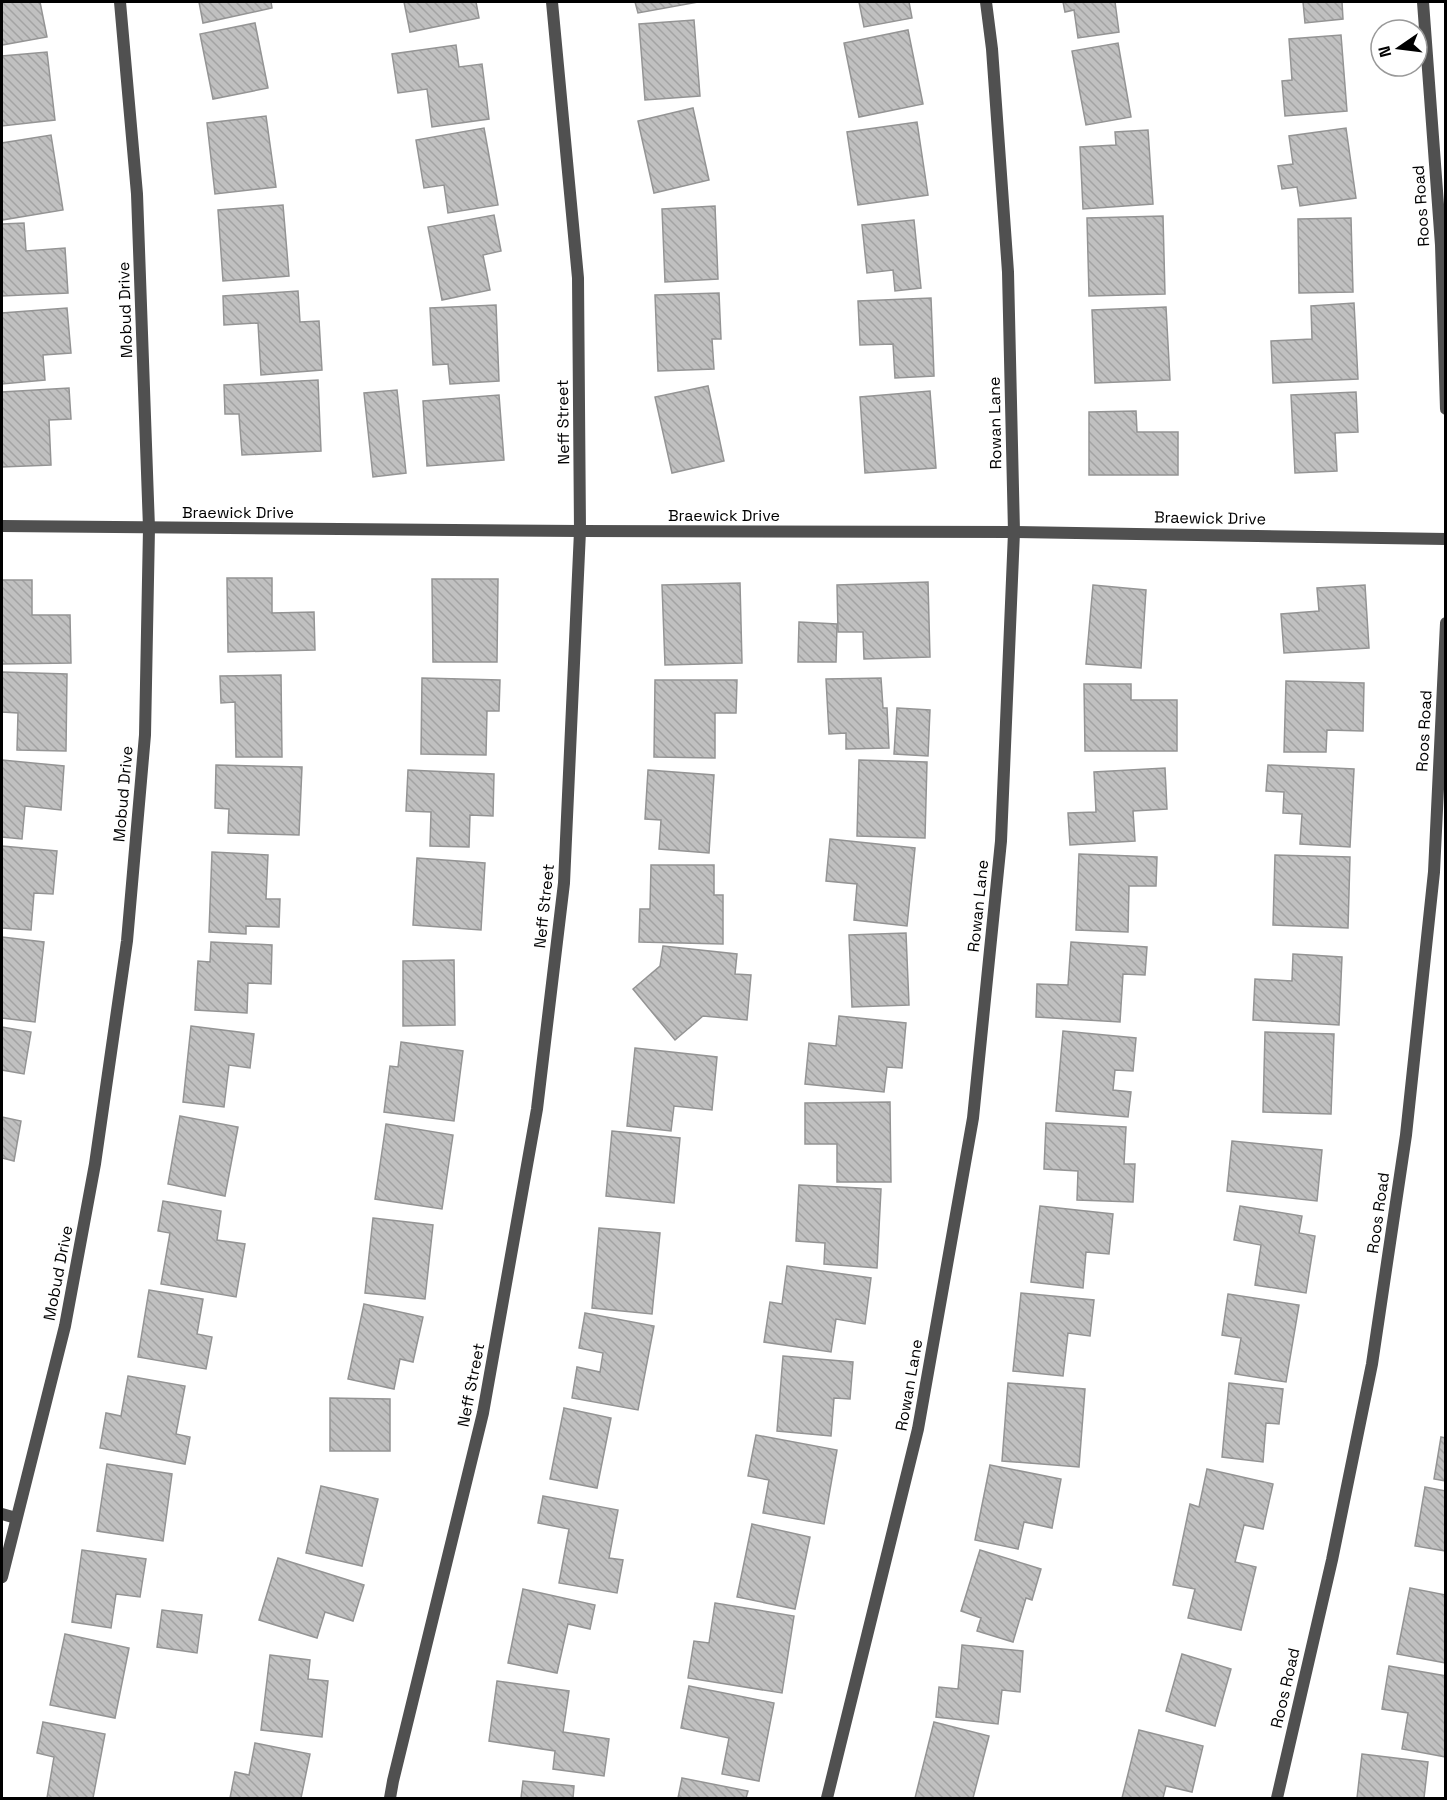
<svg xmlns="http://www.w3.org/2000/svg" width="1447" height="1800" font-family="'Space Grotesk',sans-serif">
  <style>
    .building { fill: url(#building-back-hatch); stroke: #949494; stroke-width: 1.5 }
    .lines { fill: none; stroke-linecap: round; stroke-linejoin: round }
    .street { stroke: #505050; stroke-width: 12 }
    .labels { text-anchor: middle; dominant-baseline: central; stroke-width: 4.5; stroke-linejoin: round; paint-order: stroke }
    .street-label { font-size: 16px; fill: #000; stroke: #fff }
  </style>
  <defs>
    <pattern id="building-back-hatch" width="6" height="6" patternUnits="userSpaceOnUse" patternTransform="scale(1.5)"><rect width="6" height="6" fill="#c0c0c0"/><path d="M-1 5l2 2M0 0l6 6M5-1l2 2" fill="none" stroke="#a3a3a3"/></pattern>
  </defs>
  <rect width="100%" height="100%" fill="#fff"/>
  <g class="building">
    <polygon points="2,2 40,2 47,37 2,45"/>
    <polygon points="199,2 271,2 272,8 203,23"/>
    <polygon points="404,2 476,2 479,18 410,32"/>
    <polygon points="635,2 698,2 638,13"/>
    <polygon points="859,2 909,2 912,18 864,27"/>
    <polygon points="1063,2 1115,2 1119,32 1078,38 1074,10 1065,12"/>
    <polygon points="1303,2 1342,2 1343,19 1305,23"/>
    <polygon points="694,20 700,96 645,100 639,24"/>
    <polygon points="255,23 268,88 213,99 200,34"/>
    <polygon points="908,30 923,104 859,117 844,43"/>
    <polygon points="1341,35 1347,111 1285,116 1282,81 1292,80 1289,39"/>
    <polygon points="1118,43 1131,117 1086,125 1072,51"/>
    <polygon points="456,45 459,67 482,64 489,119 432,127 427,89 398,93 392,54"/>
    <polygon points="47,52 55,120 2,126 2,56"/>
    <polygon points="693,108 709,180 654,193 638,121"/>
    <polygon points="266,116 276,187 215,194 207,123"/>
    <polygon points="917,122 928,195 858,205 847,132"/>
    <polygon points="484,128 498,205 448,213 444,185 424,188 416,140"/>
    <polygon points="1346,128 1356,198 1300,206 1297,187 1282,189 1278,166 1293,164 1289,136"/>
    <polygon points="1148,130 1153,204 1083,209 1080,147 1116,145 1115,132"/>
    <polygon points="51,135 63,210 2,220 2,143"/>
    <polygon points="283,205 289,276 223,281 218,210"/>
    <polygon points="715,206 718,279 665,282 662,209"/>
    <polygon points="494,215 501,251 483,255 490,290 442,300 428,227"/>
    <polygon points="1163,216 1165,294 1089,296 1087,218"/>
    <polygon points="1351,218 1353,292 1299,293 1298,219"/>
    <polygon points="914,220 921,288 895,291 893,270 867,273 862,225"/>
    <polygon points="24,223 26,251 65,248 68,293 2,296 2,224"/>
    <polygon points="298,291 300,322 319,321 322,370 261,375 258,323 224,325 223,296"/>
    <polygon points="719,293 721,339 712,339 714,369 658,371 655,295"/>
    <polygon points="931,298 934,376 895,378 893,344 860,345 858,301"/>
    <polygon points="1354,303 1358,379 1273,383 1271,341 1312,339 1311,306"/>
    <polygon points="496,305 499,381 450,384 448,364 433,365 430,308"/>
    <polygon points="1166,307 1170,380 1095,383 1092,310"/>
    <polygon points="67,308 71,353 43,355 45,380 2,384 2,313"/>
    <polygon points="318,380 321,451 242,455 239,414 225,414 224,385"/>
    <polygon points="708,386 724,461 672,473 655,397"/>
    <polygon points="69,388 71,419 49,420 51,465 2,467 2,392"/>
    <polygon points="397,390 406,473 373,477 364,393"/>
    <polygon points="930,391 936,468 865,473 860,397"/>
    <polygon points="1356,392 1358,432 1335,433 1337,471 1295,473 1291,395"/>
    <polygon points="499,395 504,460 427,466 423,401"/>
    <polygon points="1136,411 1137,432 1178,432 1178,475 1089,475 1089,412"/>
    <polygon points="227,578 272,578 272,613 314,612 315,650 228,652"/>
    <polygon points="432,579 498,579 497,662 433,662"/>
    <polygon points="2,580 32,580 32,615 70,615 71,663 2,664"/>
    <polygon points="928,582 930,657 864,659 863,632 838,632 837,585"/>
    <polygon points="740,583 742,663 665,665 662,585"/>
    <polygon points="1093,585 1146,590 1141,668 1086,664"/>
    <polygon points="1365,585 1369,648 1284,653 1281,614 1319,611 1317,588"/>
    <polygon points="799,622 837,624 836,662 798,662"/>
    <polygon points="2,672 67,674 66,751 17,750 18,713 2,712"/>
    <polygon points="281,675 282,757 236,757 235,702 221,703 220,676"/>
    <polygon points="422,678 500,680 499,711 487,711 486,755 421,754"/>
    <polygon points="881,678 883,708 887,708 889,748 846,749 846,733 829,734 826,679"/>
    <polygon points="655,680 737,680 736,713 715,713 715,758 654,757"/>
    <polygon points="1286,681 1364,683 1363,731 1327,730 1326,752 1284,752"/>
    <polygon points="1084,684 1131,684 1131,700 1177,700 1177,751 1085,751"/>
    <polygon points="897,708 930,710 928,756 894,754"/>
    <polygon points="2,760 64,766 61,810 25,806 22,839 2,837"/>
    <polygon points="859,760 927,762 925,838 857,836"/>
    <polygon points="216,765 302,767 299,835 228,833 229,809 215,808"/>
    <polygon points="1268,765 1354,769 1350,847 1300,844 1302,814 1283,813 1284,792 1266,791"/>
    <polygon points="1165,768 1167,809 1133,811 1135,841 1070,845 1068,813 1096,812 1094,772"/>
    <polygon points="408,770 494,774 493,816 470,815 469,847 430,846 431,812 406,811"/>
    <polygon points="648,770 714,775 709,853 659,849 661,820 645,819"/>
    <polygon points="830,839 915,848 907,926 854,920 857,884 826,881"/>
    <polygon points="2,846 57,851 53,894 34,893 31,930 2,928"/>
    <polygon points="212,852 268,855 266,899 280,899 279,927 246,926 246,934 209,932"/>
    <polygon points="1079,854 1157,857 1156,886 1129,886 1128,932 1076,930"/>
    <polygon points="1275,855 1350,857 1348,928 1273,925"/>
    <polygon points="417,858 485,863 481,930 413,925"/>
    <polygon points="651,865 714,865 714,895 723,895 723,944 639,942 640,909 650,909"/>
    <polygon points="906,933 909,1005 852,1007 849,935"/>
    <polygon points="2,937 44,942 35,1022 2,1018"/>
    <polygon points="211,942 272,945 271,984 248,983 247,1013 195,1010 198,961 210,962"/>
    <polygon points="1071,942 1147,947 1145,975 1123,974 1120,1022 1036,1017 1037,984 1068,985"/>
    <polygon points="663,946 737,954 735,974 751,975 747,1020 703,1016 675,1040 633,989 660,966"/>
    <polygon points="1293,954 1342,957 1339,1025 1253,1020 1255,979 1292,981"/>
    <polygon points="454,960 455,1025 403,1026 403,961"/>
    <polygon points="839,1016 906,1023 902,1068 887,1067 884,1092 805,1084 809,1043 836,1046"/>
    <polygon points="191,1026 254,1034 250,1068 229,1065 224,1107 183,1102"/>
    <polygon points="2,1027 31,1032 24,1074 2,1070"/>
    <polygon points="1063,1031 1136,1038 1133,1071 1115,1070 1113,1090 1131,1092 1128,1117 1056,1111"/>
    <polygon points="1265,1032 1334,1034 1331,1114 1263,1112"/>
    <polygon points="401,1042 463,1051 454,1121 384,1112 390,1066 398,1067"/>
    <polygon points="635,1048 717,1057 712,1110 674,1106 671,1131 627,1126"/>
    <polygon points="890,1102 891,1182 837,1182 837,1144 805,1144 805,1103"/>
    <polygon points="180,1116 238,1127 225,1196 168,1184"/>
    <polygon points="2,1117 21,1121 14,1161 2,1158"/>
    <polygon points="1046,1123 1126,1127 1124,1164 1135,1164 1133,1202 1077,1200 1078,1171 1044,1169"/>
    <polygon points="386,1124 453,1135 442,1209 375,1199"/>
    <polygon points="612,1131 680,1138 674,1203 606,1196"/>
    <polygon points="1232,1141 1322,1150 1317,1201 1227,1191"/>
    <polygon points="799,1185 881,1189 877,1268 824,1264 825,1243 796,1241"/>
    <polygon points="163,1201 221,1211 217,1240 245,1244 236,1297 161,1284 170,1233 158,1231"/>
    <polygon points="1040,1206 1113,1214 1109,1254 1086,1252 1083,1288 1031,1282"/>
    <polygon points="1240,1206 1302,1216 1299,1233 1315,1236 1306,1293 1255,1285 1261,1245 1234,1240"/>
    <polygon points="373,1218 433,1225 425,1299 365,1293"/>
    <polygon points="599,1228 660,1233 652,1314 592,1308"/>
    <polygon points="787,1266 871,1278 865,1324 836,1319 831,1352 764,1342 770,1302 782,1304"/>
    <polygon points="149,1290 203,1299 197,1334 212,1337 206,1369 138,1357"/>
    <polygon points="1021,1293 1094,1300 1090,1336 1068,1333 1063,1376 1013,1371"/>
    <polygon points="1228,1294 1299,1305 1286,1382 1235,1374 1241,1338 1222,1335"/>
    <polygon points="364,1304 423,1317 413,1362 400,1359 394,1389 348,1379"/>
    <polygon points="585,1313 654,1326 638,1410 572,1398 577,1367 600,1372 603,1353 579,1348"/>
    <polygon points="783,1356 853,1362 850,1399 834,1398 831,1436 777,1431"/>
    <polygon points="128,1376 185,1386 176,1434 190,1437 185,1464 100,1448 106,1413 121,1416"/>
    <polygon points="1008,1383 1085,1389 1079,1467 1002,1461"/>
    <polygon points="1229,1383 1283,1389 1279,1424 1266,1423 1263,1462 1222,1457"/>
    <polygon points="330,1398 390,1399 390,1451 330,1451"/>
    <polygon points="564,1408 611,1418 597,1488 550,1479"/>
    <polygon points="756,1435 837,1450 824,1524 763,1513 769,1480 748,1476"/>
    <polygon points="1441,1437 1446,1438 1446,1481 1434,1479"/>
    <polygon points="107,1464 172,1474 163,1541 97,1531"/>
    <polygon points="990,1465 1061,1479 1052,1528 1024,1522 1018,1549 975,1540"/>
    <polygon points="1207,1469 1273,1484 1263,1529 1244,1525 1235,1562 1256,1567 1241,1630 1188,1618 1195,1589 1173,1585 1190,1504 1199,1507"/>
    <polygon points="321,1486 378,1499 362,1566 306,1553"/>
    <polygon points="1425,1487 1446,1491 1446,1551 1415,1546"/>
    <polygon points="543,1496 618,1510 609,1558 623,1560 617,1593 559,1583 569,1529 538,1523"/>
    <polygon points="752,1524 810,1537 795,1609 737,1597"/>
    <polygon points="82,1550 146,1559 140,1597 116,1594 111,1628 72,1622"/>
    <polygon points="980,1550 1041,1569 1032,1600 1026,1598 1013,1642 977,1631 981,1618 961,1611"/>
    <polygon points="278,1558 364,1585 353,1621 325,1612 317,1638 259,1620"/>
    <polygon points="1410,1588 1446,1595 1446,1663 1397,1654"/>
    <polygon points="523,1589 595,1605 590,1629 568,1624 557,1673 508,1663"/>
    <polygon points="715,1603 794,1616 782,1693 688,1678 694,1641 709,1643"/>
    <polygon points="162,1610 202,1615 197,1653 157,1647"/>
    <polygon points="65,1634 129,1648 115,1718 50,1705"/>
    <polygon points="962,1645 1023,1651 1020,1692 1002,1690 998,1724 936,1717 939,1687 958,1689"/>
    <polygon points="1182,1654 1231,1669 1215,1726 1166,1711"/>
    <polygon points="270,1655 310,1660 308,1679 328,1681 322,1737 261,1730"/>
    <polygon points="1389,1666 1446,1676 1446,1757 1402,1749 1408,1713 1382,1709"/>
    <polygon points="497,1681 569,1691 563,1732 609,1739 604,1776 553,1769 555,1751 489,1741"/>
    <polygon points="689,1686 774,1703 759,1781 722,1774 729,1738 681,1728"/>
    <polygon points="43,1722 105,1734 93,1798 47,1798 54,1757 37,1753"/>
    <polygon points="934,1722 989,1736 973,1798 915,1798"/>
    <polygon points="1139,1730 1203,1746 1192,1792 1166,1786 1163,1798 1122,1798"/>
    <polygon points="255,1743 310,1754 301,1798 230,1798 235,1772 249,1775"/>
    <polygon points="1362,1754 1428,1762 1424,1798 1357,1798"/>
    <polygon points="682,1778 748,1791 746,1798 678,1798"/>
    <polygon points="523,1781 574,1786 573,1798 521,1798"/>
  </g>
  <g class="lines">
    <g class="street">
      <polyline points="1423,2 1441,245 1446,409"/>
      <polyline points="2,526 580,531 1014,532 1446,539"/>
      <polyline points="2,1514 16,1518"/>
      <polyline points="2,1577 65,1326 95,1164 127,941 145,735 149,528 137,194 120,2"/>
      <polyline points="390,1798 393,1781 483,1413 537,1109 564,883 580,531 578,278 552,2"/>
      <polyline points="827,1798 918,1429 973,1118 1001,841 1014,532 1008,272 992,49 986,2"/>
      <polyline points="1277,1798 1332,1560 1372,1364 1406,1135 1434,872 1446,623"/>
    </g>
  </g>
  <g class="labels">
    <g class="street-label">
      <text transform="translate(1421 206) rotate(-94)">Roos Road</text>
      <text transform="translate(125 310) rotate(-92)">Mobud Drive</text>
      <text transform="translate(563 422) rotate(-91)">Neff Street</text>
      <text transform="translate(995 423) rotate(-91)">Rowan Lane</text>
      <text x="238" y="512">Braewick Drive</text>
      <text x="724" y="515">Braewick Drive</text>
      <text transform="translate(1210 518) rotate(1)">Braewick Drive</text>
      <text transform="translate(1424 731) rotate(-87)">Roos Road</text>
      <text transform="translate(123 794) rotate(-85)">Mobud Drive</text>
      <text transform="translate(544 906) rotate(-84)">Neff Street</text>
      <text transform="translate(978 906) rotate(-84)">Rowan Lane</text>
      <text transform="translate(1378 1213) rotate(-82)">Roos Road</text>
      <text transform="translate(58 1273) rotate(-79)">Mobud Drive</text>
      <text transform="translate(471 1385) rotate(-79)">Neff Street</text>
      <text transform="translate(909 1385) rotate(-80)">Rowan Lane</text>
      <text transform="translate(1285 1688) rotate(-77)">Roos Road</text>
    </g>
  </g>
  <rect width="1447" height="1800" fill="none" stroke="#000000" stroke-width="6"/>
  <g transform="translate(1399 48) rotate(256)"><circle r="28" fill="#ffffff" stroke="#999999" stroke-width="1.5"/>
  <path d="M0-4.5L10 22L0 15L-10 22Z" fill="#000000"/>
  <text y="-9" font-size="16" font-weight="bold" text-anchor="middle" fill="#000000">N</text>
  </g>
</svg>
